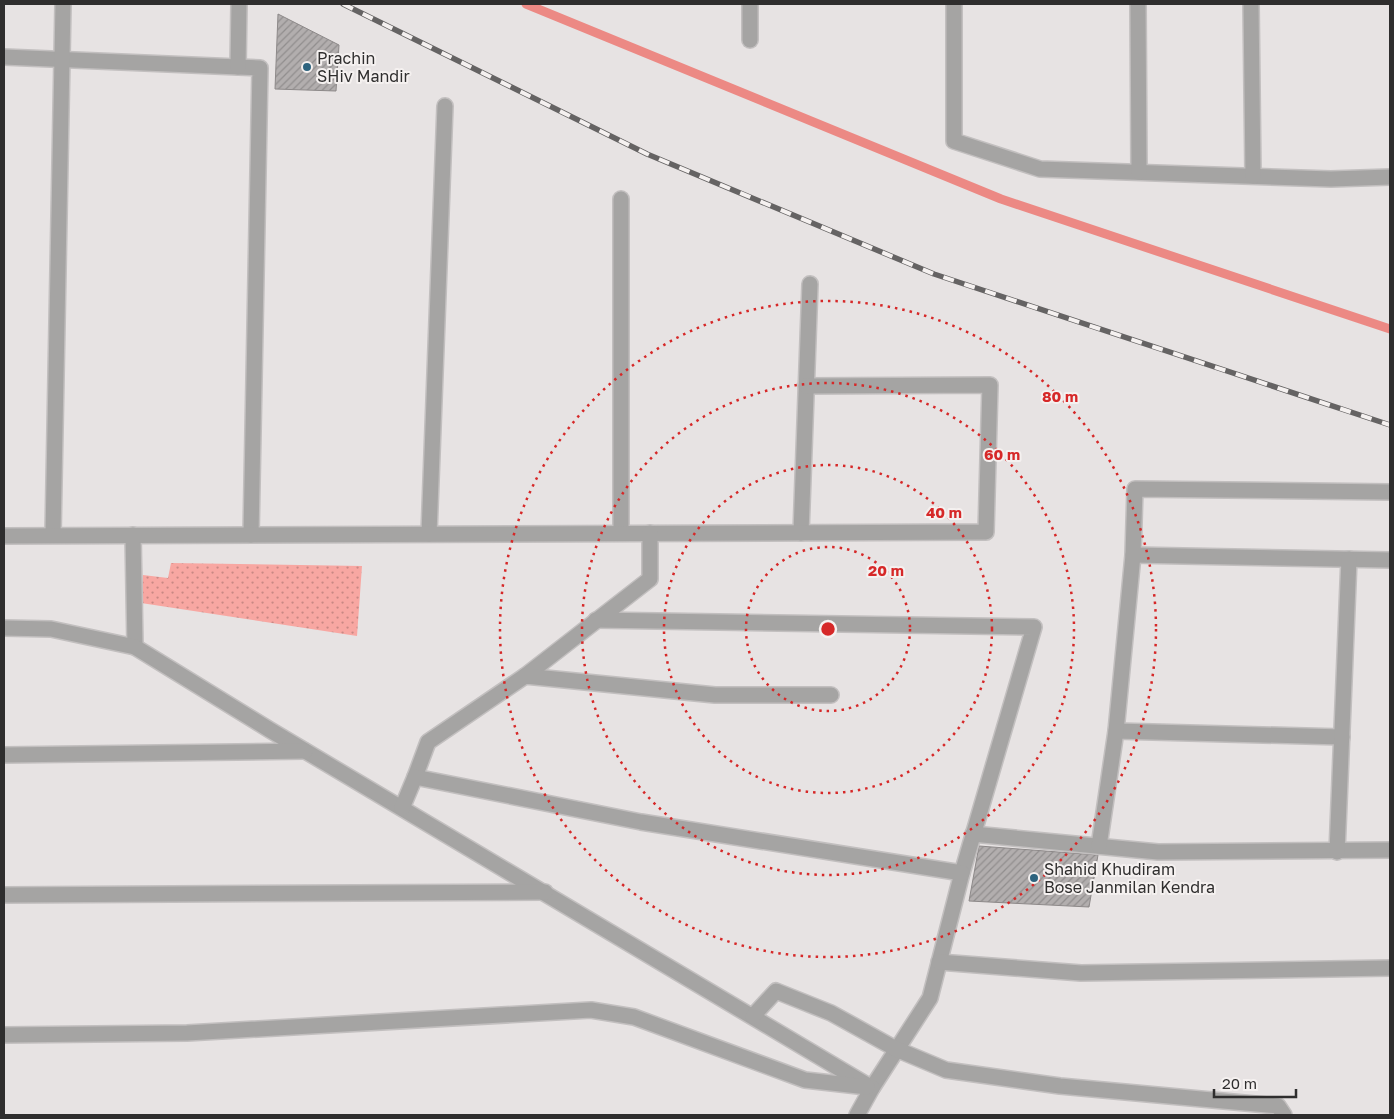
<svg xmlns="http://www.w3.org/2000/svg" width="1394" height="1119" font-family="'Golos Text',sans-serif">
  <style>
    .park { fill: url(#park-dots) }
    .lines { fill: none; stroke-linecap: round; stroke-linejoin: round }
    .stream { stroke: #ec8984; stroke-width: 9 }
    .building { fill: url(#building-hatch); stroke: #8d8989 }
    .street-casing { stroke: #c2bfbf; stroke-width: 18 }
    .street { stroke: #a5a4a3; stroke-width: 15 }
    .rail-casing { stroke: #656363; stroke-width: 5.5 }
    .rail { stroke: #f5f1f0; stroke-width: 4; stroke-dasharray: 11; stroke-linecap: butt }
    .ring { fill: none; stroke: #d62828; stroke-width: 2.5; stroke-dasharray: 2.5 5 }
    .poi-dot { fill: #2d637e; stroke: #f5f1f0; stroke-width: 2 }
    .labels { text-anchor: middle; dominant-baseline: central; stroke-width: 4; stroke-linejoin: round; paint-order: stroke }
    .poi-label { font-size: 16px; fill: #2f2e2e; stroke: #f5f1f0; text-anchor: start }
    .centre { fill: #d62828; stroke: #f5f1f0; stroke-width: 2.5 }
    .ring-label { font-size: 15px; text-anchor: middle; font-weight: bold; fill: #d62828; stroke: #f5f1f0; stroke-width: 4; stroke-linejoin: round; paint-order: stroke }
  </style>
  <defs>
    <pattern id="park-dots" width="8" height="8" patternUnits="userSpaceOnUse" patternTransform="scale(1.25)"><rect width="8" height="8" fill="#f8a7a2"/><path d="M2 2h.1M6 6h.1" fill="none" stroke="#c98884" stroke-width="1.8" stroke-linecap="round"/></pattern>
    <pattern id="building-hatch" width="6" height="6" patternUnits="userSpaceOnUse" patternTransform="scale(1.25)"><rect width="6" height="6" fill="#b2aeae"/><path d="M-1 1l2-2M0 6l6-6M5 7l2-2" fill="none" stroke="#918e8e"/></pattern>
  </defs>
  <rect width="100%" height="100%" fill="#e7e3e3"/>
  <polygon class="park" points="171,563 362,566 357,636 141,603 143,575 168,578"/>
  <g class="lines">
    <polyline class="stream" points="526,4 1001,199 1390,329"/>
  </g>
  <g class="building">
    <polygon points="278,14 339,45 336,91 275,89"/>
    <polygon points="979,846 1098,855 1089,907 969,901"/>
  </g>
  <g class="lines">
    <defs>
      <g id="street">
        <polyline points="954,4 954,141 1040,169 1331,179 1390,177"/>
        <polyline points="1138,4 1139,172"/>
        <polyline points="1251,4 1253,176"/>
        <polyline points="750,40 750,4"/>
        <polyline points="4,57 260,68 251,535"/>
        <polyline points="238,67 239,4"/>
        <polyline points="621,533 621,199"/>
        <polyline points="801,533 810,284"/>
        <polyline points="429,534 445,106"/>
        <polyline points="53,535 63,4"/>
        <polyline points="133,535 135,647"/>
        <polyline points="4,536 986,532 990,385 806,386"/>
        <polyline points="1133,555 1390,560"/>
        <polyline points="596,620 1034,627 962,873 930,998 872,1088 857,1115"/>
        <polyline points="4,628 51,629 135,647 270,730 872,1088"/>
        <polyline points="525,676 650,579 650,533"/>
        <polyline points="1116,731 1342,737"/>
        <polyline points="4,755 305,751"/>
        <polyline points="415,777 428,742 525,676 715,695 831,695"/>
        <polyline points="402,808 415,777 641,822 962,873"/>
        <polyline points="973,834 1158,852 1390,850"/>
        <polyline points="1099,846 1116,731 1133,555 1135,489 1390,492"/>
        <polyline points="1337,852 1349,559"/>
        <polyline points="4,895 545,892"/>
        <polyline points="939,962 1081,973 1390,968"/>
        <polyline points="753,1016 776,991 831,1013 896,1049 946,1070 1060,1086 1278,1106 1284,1115"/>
        <polyline points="4,1035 187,1033 591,1010 634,1017 805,1080 867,1087"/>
      </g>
    </defs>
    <use href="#street" class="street-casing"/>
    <use href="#street" class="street"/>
    <defs>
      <polyline id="rail" points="343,4 647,154 934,274 1390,425"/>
    </defs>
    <use href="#rail" class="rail-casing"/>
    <use href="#rail" class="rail"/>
  </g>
  <g class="ring">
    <circle cx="828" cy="629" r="82"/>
    <circle cx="828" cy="629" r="164"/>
    <circle cx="828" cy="629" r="246"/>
    <circle cx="828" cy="629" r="328"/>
  </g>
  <g class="poi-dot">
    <circle cx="307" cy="67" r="5"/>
    <circle cx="1034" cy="878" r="5"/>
  </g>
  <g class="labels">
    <g class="poi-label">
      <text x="317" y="58">Prachin<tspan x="317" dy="18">SHiv Mandir</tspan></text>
      <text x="1044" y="869">Shahid Khudiram<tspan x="1044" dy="18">Bose Janmilan Kendra</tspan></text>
    </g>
  </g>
  <circle cx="828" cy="629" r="8" class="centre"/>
  <g class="ring-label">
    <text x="1060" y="402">80 m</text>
    <text x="1002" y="460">60 m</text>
    <text x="944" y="518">40 m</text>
    <text x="886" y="576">20 m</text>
  </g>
  <rect width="1394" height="1119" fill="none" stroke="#2f2e2e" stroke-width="10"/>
  <path d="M1214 1089v8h82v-8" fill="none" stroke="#2f2e2e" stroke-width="2.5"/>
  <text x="1222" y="1089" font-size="15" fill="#2f2e2e" stroke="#f5f1f0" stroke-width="4" paint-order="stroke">20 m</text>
</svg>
